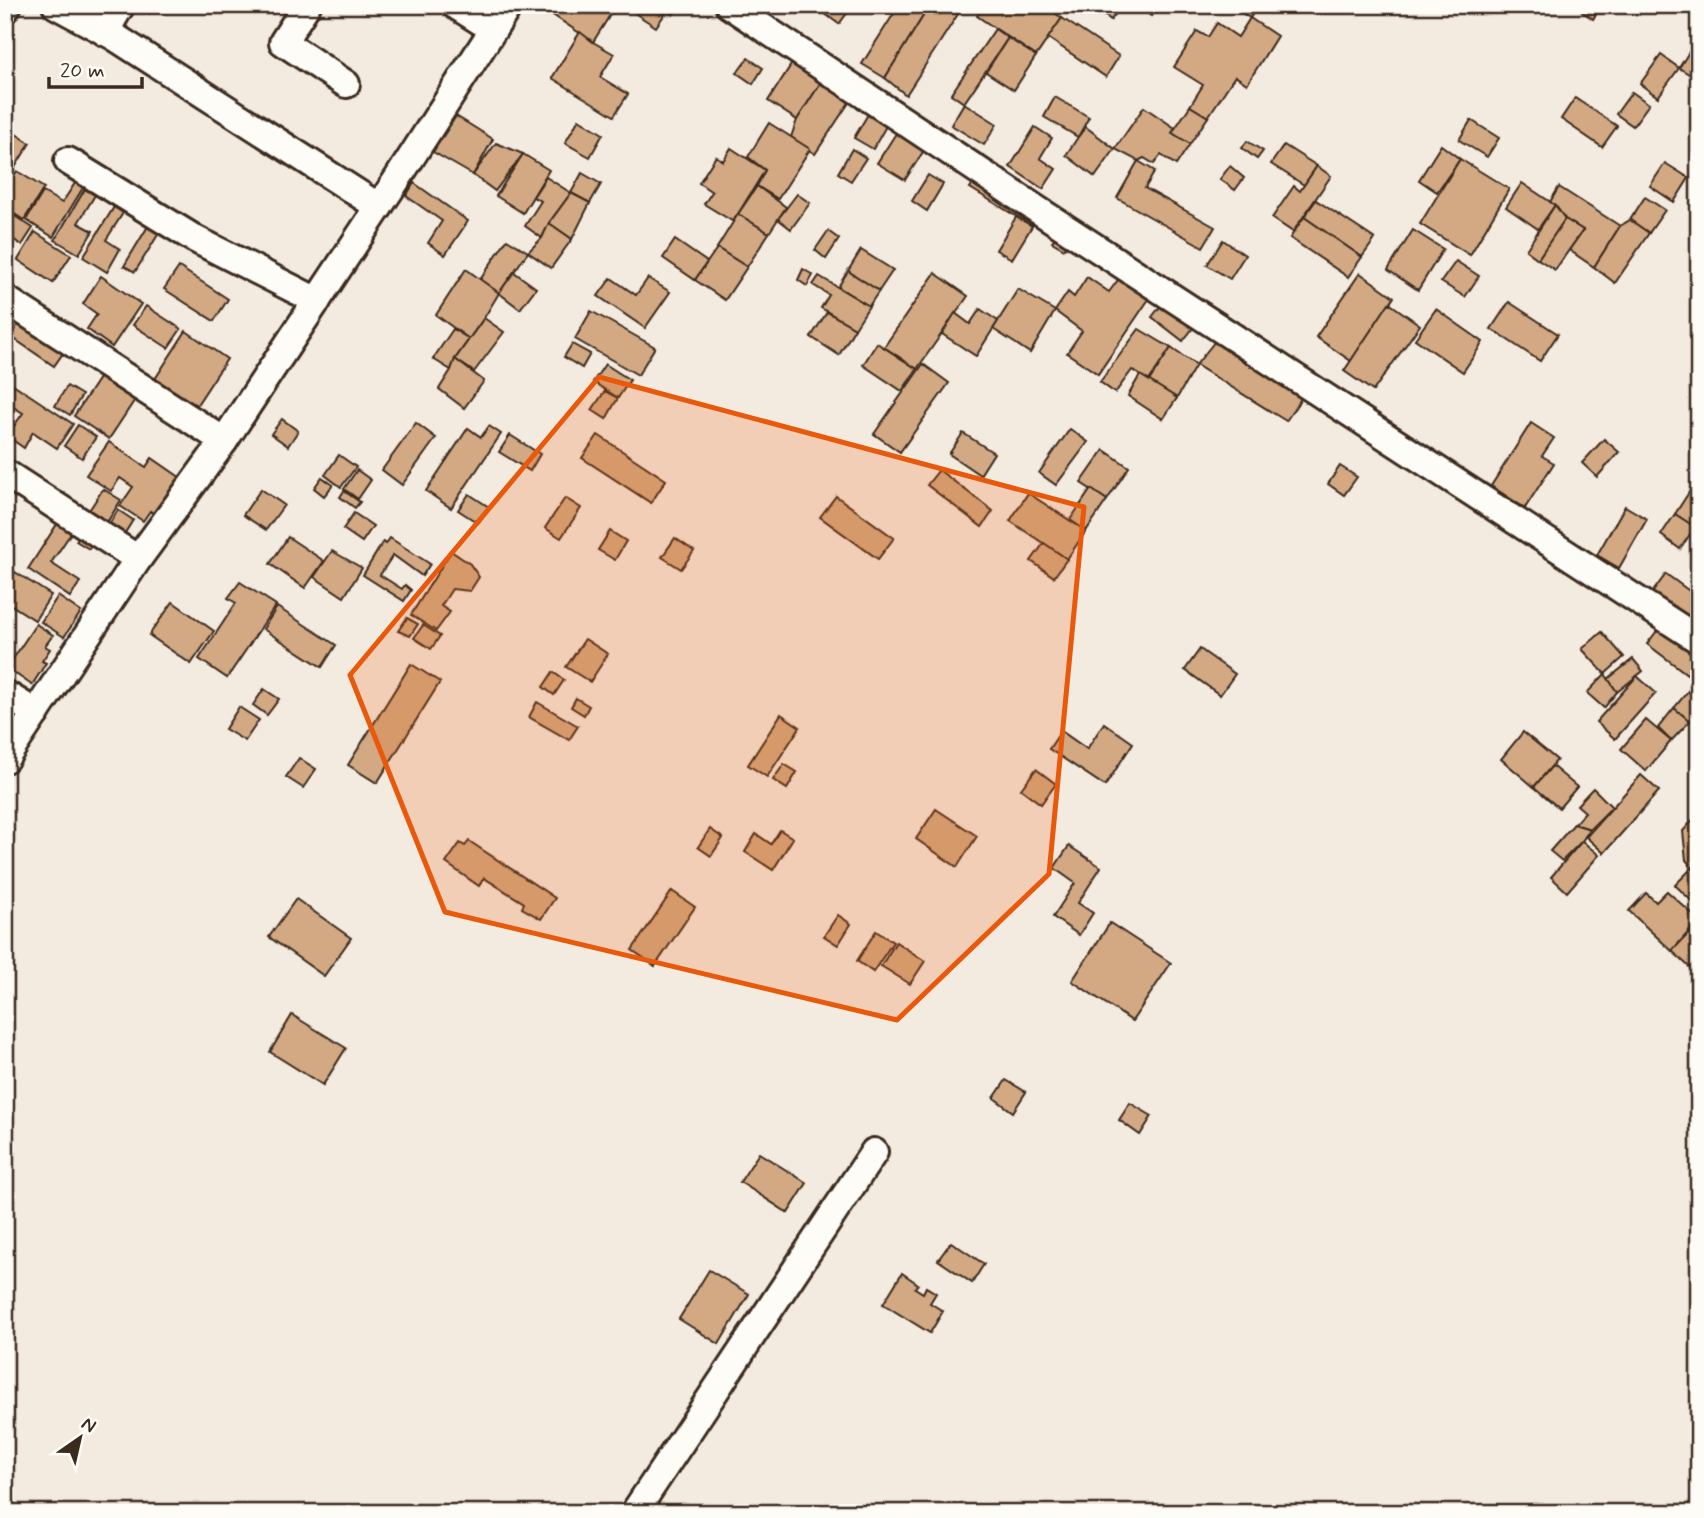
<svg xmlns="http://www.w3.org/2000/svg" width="1704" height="1518" font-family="Mynerve,sans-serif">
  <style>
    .building { fill: #d2a983; stroke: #3b2a1e; stroke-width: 2 }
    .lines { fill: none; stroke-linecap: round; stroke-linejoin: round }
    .street-casing { stroke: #3b2a1e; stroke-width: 32 }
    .street { stroke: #fdfcf7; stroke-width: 26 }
    .marked { fill: #e8590c; fill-opacity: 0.2; stroke: #e8590c; stroke-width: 5; stroke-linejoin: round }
  </style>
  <rect width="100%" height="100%" fill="#f4ebe0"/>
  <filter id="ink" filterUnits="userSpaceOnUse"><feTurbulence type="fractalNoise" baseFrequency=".0143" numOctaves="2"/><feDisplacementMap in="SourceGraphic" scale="14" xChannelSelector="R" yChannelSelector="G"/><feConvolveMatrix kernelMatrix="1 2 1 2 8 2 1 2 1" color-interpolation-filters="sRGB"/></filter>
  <g filter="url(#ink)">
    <g class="building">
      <polygon points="538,5 612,5 615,7 593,42"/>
      <polygon points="641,5 680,5 673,15 667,11 656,27 636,14"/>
      <polygon points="813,5 853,5 839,24"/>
      <polygon points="894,5 930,5 885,78 862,64 898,7"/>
      <polygon points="930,5 947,5 960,11 906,95 885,78"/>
      <polygon points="984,5 1005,5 1007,7 1008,5 1043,5 1062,18 1036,56 977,16"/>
      <polygon points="1090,5 1122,5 1111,20"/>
      <polygon points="1136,5 1158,5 1151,16"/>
      <polygon points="1229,5 1258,5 1250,18"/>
      <polygon points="1573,5 1602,5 1593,19"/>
      <polygon points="1062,18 1119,56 1106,77 1048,38"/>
      <polygon points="1250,18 1277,36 1247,84 1235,76 1208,117 1190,106 1203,85 1174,67 1197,31 1208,37 1217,23 1238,37"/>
      <polygon points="995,29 1008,38 964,103 951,94"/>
      <polygon points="580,32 593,42 614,54 600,77 628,94 614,116 552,78"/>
      <polygon points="1699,36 1699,80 1679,68"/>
      <polygon points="1008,38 1036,56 1014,90 986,72"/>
      <polygon points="1661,55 1679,68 1658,97 1640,84"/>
      <polygon points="796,57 825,76 797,120 768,101"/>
      <polygon points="748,58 763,68 753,84 737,73"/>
      <polygon points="825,76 854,95 815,154 791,137 797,120"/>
      <polygon points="1632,92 1649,104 1633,126 1616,114"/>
      <polygon points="1055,97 1089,117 1078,137 1044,117"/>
      <polygon points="1575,98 1617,126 1602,147 1561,119"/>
      <polygon points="964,103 997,124 984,145 951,125"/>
      <polygon points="1190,106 1208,117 1190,144 1172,133"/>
      <polygon points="1144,107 1175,128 1172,133 1190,144 1176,165 1161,155 1154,164 1144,158 1138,161 1115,149"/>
      <polygon points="871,109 890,119 873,149 854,138"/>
      <polygon points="456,116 493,139 473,175 433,152"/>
      <polygon points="579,119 603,134 590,157 565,143"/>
      <polygon points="1471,120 1499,138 1487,157 1459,140"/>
      <polygon points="769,123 810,149 778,199 757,186 765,170 748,157"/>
      <polygon points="5,127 30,143 11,174 5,170"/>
      <polygon points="900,127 928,144 905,180 877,163"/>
      <polygon points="1035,127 1052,138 1040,158 1056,169 1043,189 1010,167"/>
      <polygon points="1086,127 1115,149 1095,177 1066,155 1078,137"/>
      <polygon points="1247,141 1263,151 1257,159 1242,148"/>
      <polygon points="496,143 523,154 495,191 473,175"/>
      <polygon points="1284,145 1317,166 1304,185 1271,164"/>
      <polygon points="1441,145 1460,159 1437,192 1419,180"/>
      <polygon points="731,148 765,170 738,214 732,221 704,204 712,192 699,183 716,156 723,161"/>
      <polygon points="852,149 866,158 851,181 838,173"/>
      <polygon points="523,154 549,170 523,213 496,196"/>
      <polygon points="1460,159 1509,189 1470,255 1420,224"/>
      <polygon points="1138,161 1155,171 1145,188 1215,227 1203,247 1117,198"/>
      <polygon points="1665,163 1689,178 1674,202 1650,186"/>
      <polygon points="1230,166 1244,178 1235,190 1220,179"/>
      <polygon points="1317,166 1331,176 1293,232 1272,218 1294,186 1300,191"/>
      <polygon points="17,171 44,188 24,220 5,208 5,172 13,177"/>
      <polygon points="582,173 601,184 590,203 571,193"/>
      <polygon points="980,173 1041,212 1032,226 970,188"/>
      <polygon points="81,174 89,178 53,237 26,220 43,192 62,203"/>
      <polygon points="928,175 943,184 927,211 912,201"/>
      <polygon points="546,177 571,193 549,223 542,238 525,226 541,201 533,197"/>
      <polygon points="414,183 468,221 445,255 428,243 442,221 406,196"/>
      <polygon points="1522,183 1555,205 1538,229 1506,207"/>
      <polygon points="757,186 786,207 769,233 738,214"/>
      <polygon points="1559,187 1620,226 1594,267 1569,250 1583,230 1565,219 1555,205 1550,202"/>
      <polygon points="85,189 95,195 78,223 93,231 79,254 55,240"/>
      <polygon points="571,193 590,203 572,239 549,223"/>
      <polygon points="797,194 810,203 791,229 778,219"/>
      <polygon points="1645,197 1665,210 1649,233 1630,220"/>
      <polygon points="1316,200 1375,239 1362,257 1304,217"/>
      <polygon points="1555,205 1565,219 1538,259 1526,250"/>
      <polygon points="114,207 123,213 106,240 120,249 107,272 83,257"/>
      <polygon points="738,214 769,233 747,267 717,248"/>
      <polygon points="13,215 33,228 22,245 5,234 5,227"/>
      <polygon points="1016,217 1032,226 1012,259 996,250"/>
      <polygon points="1304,217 1362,257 1348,277 1290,238"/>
      <polygon points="153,218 164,225 135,272 124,266"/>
      <polygon points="1565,219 1583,230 1555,270 1538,259"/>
      <polygon points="1630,220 1649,233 1615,283 1594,267 1620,226"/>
      <polygon points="549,223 572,239 551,268 528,252 542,238"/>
      <polygon points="1061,228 1073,235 1064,249 1052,242"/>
      <polygon points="1413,230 1443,249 1418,290 1388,270"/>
      <polygon points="828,231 839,239 826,259 815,250"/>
      <polygon points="35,232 71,255 53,283 18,260"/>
      <polygon points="507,239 528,252 499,293 480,280"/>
      <polygon points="675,240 707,262 695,280 663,258"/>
      <polygon points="1223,240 1245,255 1230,279 1207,265"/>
      <polygon points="717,248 747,267 725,300 695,280"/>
      <polygon points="861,250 893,270 879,291 848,271"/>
      <polygon points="1456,261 1479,276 1465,297 1441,282"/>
      <polygon points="179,267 228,299 214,321 164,289"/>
      <polygon points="466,269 499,293 484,318 469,339 436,315"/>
      <polygon points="803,269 813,275 807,286 798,280"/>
      <polygon points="848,271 879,291 869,306 838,287"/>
      <polygon points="514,272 536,288 520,309 499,293"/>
      <polygon points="935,273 968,296 917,369 884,347"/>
      <polygon points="1123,273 1153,293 1098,374 1067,353 1082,331 1055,311 1068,292 1074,297 1087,277 1109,292"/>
      <polygon points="1360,273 1394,297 1351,361 1316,337"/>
      <polygon points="101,276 141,304 112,347 87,329 97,314 83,304"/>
      <polygon points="819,276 869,306 855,328 821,308 829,295 813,285"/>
      <polygon points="611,278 636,295 648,278 670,292 645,328 598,296"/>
      <polygon points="1018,289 1055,311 1030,353 993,329"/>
      <polygon points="1165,300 1196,324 1183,341 1152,317"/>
      <polygon points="1509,302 1558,334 1540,361 1491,329"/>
      <polygon points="1389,303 1420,325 1373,391 1344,371"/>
      <polygon points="146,306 181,329 168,348 133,325"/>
      <polygon points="980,309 998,321 976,356 942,334 955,313 970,324"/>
      <polygon points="1436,309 1483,342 1463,372 1415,339"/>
      <polygon points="591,311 655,347 638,375 575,339"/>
      <polygon points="827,312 855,328 839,355 811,337"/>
      <polygon points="484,318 504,332 474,372 455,359"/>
      <polygon points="21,320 66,349 54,366 10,336"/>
      <polygon points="453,329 469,339 455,359 451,370 433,359"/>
      <polygon points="1139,329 1171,348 1149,381 1132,370 1115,393 1100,382"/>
      <polygon points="186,331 227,359 196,406 155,379"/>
      <polygon points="1219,336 1304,394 1286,421 1196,365"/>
      <polygon points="877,343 917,369 902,391 863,365"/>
      <polygon points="572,344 590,354 582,368 564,357"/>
      <polygon points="1171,348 1196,365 1177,398 1149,381"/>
      <polygon points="455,359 484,381 464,408 439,389 451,370"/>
      <polygon points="605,364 630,380 618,398 593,382"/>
      <polygon points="923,364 949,383 900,452 874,434"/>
      <polygon points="105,369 140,392 109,439 74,416"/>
      <polygon points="1140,375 1177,398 1163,419 1128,396"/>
      <polygon points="13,384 73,424 57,448 33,432 24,448 7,436 23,413 5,402 5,396"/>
      <polygon points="67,386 82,395 70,415 55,406"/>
      <polygon points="605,391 618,398 606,419 592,410"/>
      <polygon points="282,419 298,431 288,446 271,434"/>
      <polygon points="416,423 436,438 402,485 382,470"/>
      <polygon points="1531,423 1554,438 1542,456 1554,463 1525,508 1491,486"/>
      <polygon points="78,425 96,437 82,458 64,446"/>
      <polygon points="489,426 501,434 451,508 426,491 468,428 481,437"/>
      <polygon points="1070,429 1088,442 1056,485 1039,473"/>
      <polygon points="963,433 994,453 980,475 949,454"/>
      <polygon points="510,435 540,454 530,471 499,452"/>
      <polygon points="598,435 666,480 651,503 582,458"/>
      <polygon points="1604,439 1619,452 1597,477 1582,463"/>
      <polygon points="109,442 146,467 152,458 184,480 160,518 150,511 143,521 120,506 133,487 120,478 111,491 86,475"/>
      <polygon points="1104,450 1129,467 1107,500 1081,483"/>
      <polygon points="339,455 356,467 341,487 325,475"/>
      <polygon points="1340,466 1357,477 1344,495 1328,484"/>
      <polygon points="357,470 371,480 358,499 344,489"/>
      <polygon points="939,470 993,511 982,527 927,485"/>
      <polygon points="322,477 333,485 324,496 314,488"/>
      <polygon points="1699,477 1699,530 1675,514"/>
      <polygon points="103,489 121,500 106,524 88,512"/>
      <polygon points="261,489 284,505 266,530 243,515"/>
      <polygon points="1091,489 1107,500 1086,531 1070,520"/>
      <polygon points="344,491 360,502 355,508 340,497"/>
      <polygon points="1028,493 1086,531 1067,559 1010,521"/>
      <polygon points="469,494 489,507 478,523 458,510"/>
      <polygon points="836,496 894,538 878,559 820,517"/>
      <polygon points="565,498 581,508 561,538 545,528"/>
      <polygon points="1625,506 1647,519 1619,568 1597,555"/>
      <polygon points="118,510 133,520 123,536 108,526"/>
      <polygon points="354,513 373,526 362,542 343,529"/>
      <polygon points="1675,514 1695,527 1680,549 1661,535"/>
      <polygon points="61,518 75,527 51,563 80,582 70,597 28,569"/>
      <polygon points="83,530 96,539 89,549 76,541"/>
      <polygon points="610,531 626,541 615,560 598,550"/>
      <polygon points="288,537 324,561 305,588 270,564"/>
      <polygon points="390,538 430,564 422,576 393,555 380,575 402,589 405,585 411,590 404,601 363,575 383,542 386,544"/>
      <polygon points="675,538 694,551 681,569 662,557"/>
      <polygon points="1044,543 1067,559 1054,577 1031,561"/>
      <polygon points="332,551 362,568 344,597 314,577"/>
      <polygon points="451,551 470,564 479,577 470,591 452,589 441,606 450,612 436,631 411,615"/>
      <polygon points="15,572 51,595 35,620 5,601 5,588"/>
      <polygon points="1666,574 1699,598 1699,610 1691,621 1652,593"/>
      <polygon points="240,582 276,605 227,678 199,659 236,603 228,598"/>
      <polygon points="58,596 81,612 64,637 41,622"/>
      <polygon points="173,602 214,631 191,664 149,635"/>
      <polygon points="277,607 336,645 322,667 263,629"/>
      <polygon points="407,618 418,624 410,636 398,631"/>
      <polygon points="36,624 53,635 45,646 50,649 42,661 46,663 32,685 7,668"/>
      <polygon points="423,625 440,636 431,649 414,638"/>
      <polygon points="1660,627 1699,658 1687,674 1647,644"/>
      <polygon points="1602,632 1624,657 1605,674 1582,649"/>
      <polygon points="585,639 608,654 590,682 566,667"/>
      <polygon points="1200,649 1235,674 1220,695 1185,670"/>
      <polygon points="1633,659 1643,671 1617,692 1608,679"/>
      <polygon points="411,664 440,682 377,783 348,765"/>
      <polygon points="553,672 564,680 554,695 543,687"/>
      <polygon points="1605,674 1617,692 1604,708 1587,693"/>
      <polygon points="1637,676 1656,693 1615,739 1596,722"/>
      <polygon points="1699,678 1699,699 1688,691"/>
      <polygon points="264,689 279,699 267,715 253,705"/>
      <polygon points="1688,691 1699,699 1699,710 1690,721 1674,708"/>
      <polygon points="576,698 589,706 584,715 571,707"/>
      <polygon points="537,702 578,726 569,740 529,717"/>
      <polygon points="239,707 259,720 245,741 225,729"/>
      <polygon points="1674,708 1690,721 1671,741 1658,728"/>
      <polygon points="781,714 800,727 767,777 748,765"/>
      <polygon points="1646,720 1671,741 1646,771 1621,749"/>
      <polygon points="1104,723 1133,743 1105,786 1049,749 1061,731 1087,749"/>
      <polygon points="1523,732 1557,760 1534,787 1501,759"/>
      <polygon points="299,758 316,769 303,788 286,777"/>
      <polygon points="784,764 797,772 787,789 773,780"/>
      <polygon points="1552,766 1577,787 1559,808 1534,787"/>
      <polygon points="1036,769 1056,784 1041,804 1021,789"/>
      <polygon points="1641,775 1659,791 1604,853 1586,837"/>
      <polygon points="1593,788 1612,807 1590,829 1574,824 1585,812 1577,805"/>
      <polygon points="936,809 977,836 957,867 916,839"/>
      <polygon points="1696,816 1699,818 1699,875 1686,860 1683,831"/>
      <polygon points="1574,824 1590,829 1582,841 1562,861 1550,851"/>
      <polygon points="710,829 723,838 711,856 698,847"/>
      <polygon points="780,830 793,838 773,870 745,852 756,834 771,844"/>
      <polygon points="469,841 555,898 541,919 522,908 524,903 484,878 479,886 446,863 460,843 465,846"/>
      <polygon points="1582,841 1599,855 1567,892 1551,877"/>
      <polygon points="1069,846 1101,867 1078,903 1093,913 1079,935 1053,917 1075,883 1054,868"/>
      <polygon points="1692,868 1699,875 1699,908 1675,885"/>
      <polygon points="672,891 695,907 655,966 632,950"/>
      <polygon points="1667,891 1699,920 1672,951 1629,911 1646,893 1656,902"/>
      <polygon points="296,899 351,938 324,976 269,937"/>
      <polygon points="838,915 851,924 838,945 824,936"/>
      <polygon points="1110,923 1171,963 1132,1021 1072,981"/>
      <polygon points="876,931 893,942 873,972 857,961"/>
      <polygon points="1691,931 1699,937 1698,975 1672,951"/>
      <polygon points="896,942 925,961 910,984 881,966"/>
      <polygon points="292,1015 346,1048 323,1085 270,1052"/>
      <polygon points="1006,1080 1026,1092 1013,1112 994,1098"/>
      <polygon points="1130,1103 1152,1116 1140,1135 1119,1120"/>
      <polygon points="759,1153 807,1183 788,1213 740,1182"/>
      <polygon points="951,1242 984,1264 972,1283 938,1260"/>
      <polygon points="709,1270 749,1294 719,1344 679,1319"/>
      <polygon points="902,1273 918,1284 915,1288 923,1293 926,1287 936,1293 930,1303 943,1311 930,1333 883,1304"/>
    </g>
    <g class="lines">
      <defs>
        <g id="street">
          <polyline points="56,5 115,37 379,207"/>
          <polyline points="307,5 283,42 346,84"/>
          <polyline points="455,5 493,29"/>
          <polyline points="729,5 1041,212 1699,640"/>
          <polyline points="5,9 8,5"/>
          <polyline points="105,32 121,5"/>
          <polyline points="68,161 195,239 317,301"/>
          <polyline points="5,299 224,441"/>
          <polyline points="5,473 138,559"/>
          <polyline points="5,694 36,713"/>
          <polyline points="5,759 138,559 224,441 396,181 509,5"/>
          <polyline points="634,1513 874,1152"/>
        </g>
      </defs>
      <use href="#street" class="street-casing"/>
      <use href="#street" class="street"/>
    </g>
  </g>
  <path class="marked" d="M 599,377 L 1084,507 L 1049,874 L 897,1020 L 445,912 L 350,675 Z"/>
  <rect width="1704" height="1518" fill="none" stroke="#fdfcf7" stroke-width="28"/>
  <rect x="14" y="14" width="1676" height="1490" fill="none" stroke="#3b2a1e" stroke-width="2.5" filter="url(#ink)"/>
  <g transform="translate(80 1438) rotate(34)" stroke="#fdfcf7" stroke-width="5" paint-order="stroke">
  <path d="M0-5L12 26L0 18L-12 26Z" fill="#3b2a1e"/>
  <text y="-10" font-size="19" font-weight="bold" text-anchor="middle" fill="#3b2a1e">N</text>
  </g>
  <path d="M49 77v10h93v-10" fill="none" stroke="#3b2a1e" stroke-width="3.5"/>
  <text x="60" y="77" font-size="21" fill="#3b2a1e" stroke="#fdfcf7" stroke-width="5" paint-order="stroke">20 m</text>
</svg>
